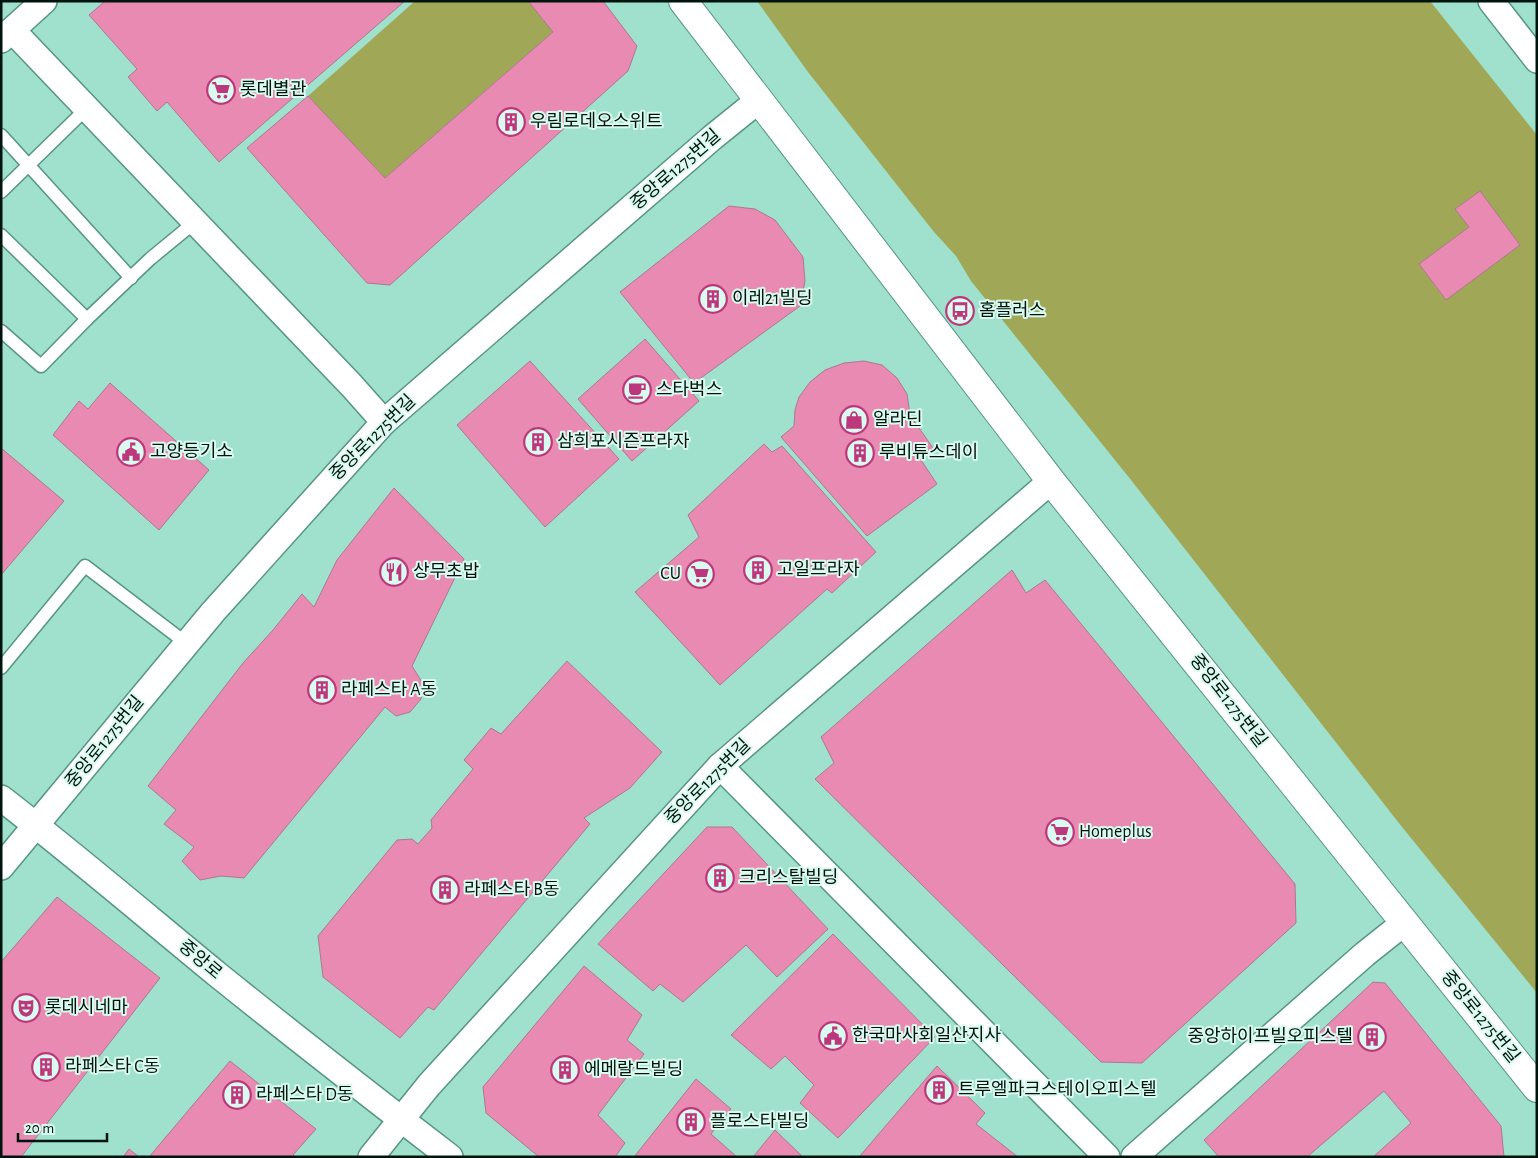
<svg xmlns="http://www.w3.org/2000/svg" width="1538" height="1158" font-family="'Alegreya Sans','Noto Sans KR',sans-serif">
  <style>
    .green { fill: #a0a857 }
    .building { fill: #e88ab2; stroke: #ad788d }
    .lines { fill: none; stroke-linecap: round; stroke-linejoin: round }
    .lane-casing { stroke: #559583; stroke-width: 15 }
    .street-casing { stroke: #559583; stroke-width: 28 }
    .secondary-casing { stroke: #559583; stroke-width: 30 }
    .lane { stroke: #fff; stroke-width: 12 }
    .street { stroke: #fff; stroke-width: 25 }
    .secondary { stroke: #fff; stroke-width: 28 }
    .labels { text-anchor: middle; dominant-baseline: central; stroke-width: 4; stroke-linejoin: round; paint-order: stroke }
    .poi-label { font-size: 18px; fill: #00140e; stroke: #dafaef; text-anchor: start }
    .street-label { font-size: 18px; fill: #00140e; stroke: #dafaef }
  </style>
  <rect width="100%" height="100%" fill="#9fe1cd"/>
  <g class="green">
    <polygon points="415,1 528,1 553,32 385,178 308,96"/>
    <polygon points="757,1 1430,1 1537,135 1537,993 1402,827 1131,480 971,281 956,256 934,232 808,72"/>
  </g>
  <g class="building">
    <polygon points="105,1 405,1 219,162 167,102 157,111 128,77 137,69 89,15"/>
    <polygon points="528,1 603,1 637,46 628,71 390,285 367,283 247,148 308,96 385,178 553,32"/>
    <polygon points="1480,191 1520,245 1446,300 1419,264 1469,227 1455,209"/>
    <polygon points="729,206 755,209 775,220 803,257 805,281 800,306 694,383 620,292"/>
    <polygon points="645,339 699,401 632,461 578,399"/>
    <polygon points="530,361 619,459 545,527 457,425"/>
    <polygon points="864,361 882,365 897,378 907,394 910,415 933,448 919,457 937,484 867,536 781,437 794,426 795,410 799,397 810,382 825,370 844,363"/>
    <polygon points="110,383 209,470 159,530 53,435 79,401 88,409"/>
    <polygon points="764,444 772,452 782,446 876,552 832,593 827,589 720,685 635,592 699,537 688,515"/>
    <polygon points="1,448 64,501 1,575"/>
    <polygon points="394,488 464,559 412,666 422,682 421,699 410,712 396,716 385,707 244,878 221,876 200,880 182,861 194,847 164,824 176,810 148,786 243,663 273,630 302,594 314,607 337,560"/>
    <polygon points="1012,570 1026,593 1045,580 1295,884 1296,923 1142,1063 1101,1062 815,779 834,763 821,737"/>
    <polygon points="567,661 662,752 630,788 584,818 590,824 434,1010 428,1007 400,1038 323,977 318,936 397,840 412,839 418,844 432,828 431,820 473,769 464,760 491,728 501,734"/>
    <polygon points="707,827 732,827 828,929 777,977 746,945 683,1002 660,984 653,991 598,944"/>
    <polygon points="57,897 160,978 21,1157 1,1157 1,962"/>
    <polygon points="833,934 935,1037 838,1138 800,1103 814,1085 785,1056 771,1069 731,1035"/>
    <polygon points="584,966 642,1015 627,1040 644,1054 598,1115 625,1143 615,1157 539,1157 486,1113 483,1087"/>
    <polygon points="1373,982 1385,983 1501,1126 1504,1157 1373,1157 1411,1123 1384,1091 1307,1157 1219,1157 1204,1140"/>
    <polygon points="230,1061 316,1129 293,1155 295,1157 149,1157"/>
    <polygon points="937,1066 985,1113 976,1124 1018,1157 859,1157"/>
    <polygon points="696,1079 731,1109 711,1134 737,1157 634,1157"/>
    <polygon points="775,1130 803,1157 753,1157"/>
    <polygon points="129,1149 139,1157 123,1157"/>
  </g>
  <g class="lines">
    <defs>
      <g id="lane">
        <polyline points="1,135 131,278"/>
        <polyline points="1,192 87,108"/>
        <polyline points="1,235 87,319"/>
        <polyline points="1,331 41,366 87,319 150,259 195,222"/>
        <polyline points="1,668 85,566 186,643"/>
      </g>
      <g id="street">
        <polyline points="1491,1 1537,60"/>
        <polyline points="12,30 352,386 384,422"/>
        <polyline points="1,40 44,1"/>
        <polyline points="720,766 1107,1157"/>
        <path d="M 1,798 C 75,855 146,916 218,975 C 295,1037 372,1097 450,1157"/>
        <polyline points="1,867 213,612 384,422 713,137 759,100"/>
        <polyline points="371,1157 429,1085 720,766 1051,481"/>
        <polyline points="1134,1157 1365,954 1404,923"/>
      </g>
      <polyline id="secondary" points="683,1 1051,481 1537,1088"/>
    </defs>
    <use href="#lane" class="lane-casing"/>
    <use href="#street" class="street-casing"/>
    <use href="#secondary" class="secondary-casing"/>
    <use href="#lane" class="lane"/>
    <use href="#street" class="street"/>
    <use href="#secondary" class="secondary"/>
  </g>
  <defs>
    <symbol id="supermarket-ring" viewBox="-11 -11 22 22"><circle r="9.5" fill="#dafaef" stroke="#bc377b" stroke-width="1.5"/><path d="M-6-5.5h2.5l.6 2H6L4.5 2H-2.5L-4.4-4H-6ZM-1.5 3.2a1.3 1.3 0 1 0 .1 0ZM3 3.2a1.3 1.3 0 1 0 .1 0Z" fill="#bc377b"/></symbol>
    <symbol id="building-ring" viewBox="-11 -11 22 22"><circle r="9.5" fill="#dafaef" stroke="#bc377b" stroke-width="1.5"/><path d="M-4-6H4V6H1V3H-1V6H-4ZM-2.5-4.3h1.7v1.8h-1.7ZM.8-4.3h1.7v1.8H.8ZM-2.5-1h1.7V.8h-1.7ZM.8-1h1.7V.8H.8Z" fill="#bc377b"/></symbol>
    <symbol id="bus-ring" viewBox="-11 -11 22 22"><circle r="9.5" fill="#dafaef" stroke="#bc377b" stroke-width="1.5"/><path d="M-5-6H5V4H4V6H2V4H-2V6H-4V4H-5ZM-3.5-4V0h7V-4ZM-3.5 1.2v1.5H-2V1.2ZM2 1.2v1.5H3.5V1.2Z" fill="#bc377b"/></symbol>
    <symbol id="cafe-ring" viewBox="-11 -11 22 22"><circle r="9.5" fill="#dafaef" stroke="#bc377b" stroke-width="1.5"/><path d="M-5.5-4.5H6V0H3Q3 3.5 0 3.5H-2.5Q-5.5 3.5-5.5 0ZM3-3.2v2h1.7v-2ZM-6 4.5H4V6H-6Z" fill="#bc377b"/></symbol>
    <symbol id="shop-ring" viewBox="-11 -11 22 22"><circle r="9.5" fill="#dafaef" stroke="#bc377b" stroke-width="1.5"/><path d="M-5-2.5h2.3a2.7 3.5 0 0 1 5.4 0H5L5.5 6h-11ZM-1.5-2.5h3a1.5 2.3 0 0 0-3 0Z" fill="#bc377b"/></symbol>
    <symbol id="civic-ring" viewBox="-11 -11 22 22"><circle r="9.5" fill="#dafaef" stroke="#bc377b" stroke-width="1.5"/><path d="M-.6-6.5H3V-4.5H.6V-3L4-1V1h2V6H-6V1h2V-1L-.6-3ZM-1.2 2.5V6h2.4V2.5Z" fill="#bc377b"/></symbol>
    <symbol id="restaurant-ring" viewBox="-11 -11 22 22"><circle r="9.5" fill="#dafaef" stroke="#bc377b" stroke-width="1.5"/><path d="M-5-6h1v4h1v-4h1v4h1v-4h1v5L-1.5 .5V6h-2V.5L-5-1ZM5-6V6H3V1.5H1.5Q1.5-4 5-6Z" fill="#bc377b"/></symbol>
    <symbol id="theatre-ring" viewBox="-11 -11 22 22"><circle r="9.5" fill="#dafaef" stroke="#bc377b" stroke-width="1.5"/><path d="M-5-5.5Q0-4 5-5.5V0Q5 5 0 6Q-5 5-5 0ZM-3.3-2.5H-1v1.5H-3.3ZM1-2.5H3.3v1.5H1ZM-2.8 1Q0 5.5 2.8 1Z" fill="#bc377b"/></symbol>
  </defs>
  <g fill-rule="evenodd">
    <use href="#supermarket-ring" x="205" y="74" width="32" height="32"/>
    <use href="#building-ring" x="495" y="106" width="32" height="32"/>
    <use href="#building-ring" x="697" y="283" width="32" height="32"/>
    <use href="#bus-ring" x="944" y="295" width="32" height="32"/>
    <use href="#cafe-ring" x="621" y="374" width="32" height="32"/>
    <use href="#shop-ring" x="838" y="404" width="32" height="32"/>
    <use href="#building-ring" x="522" y="426" width="32" height="32"/>
    <use href="#civic-ring" x="115" y="436" width="32" height="32"/>
    <use href="#building-ring" x="844" y="437" width="32" height="32"/>
    <use href="#building-ring" x="742" y="554" width="32" height="32"/>
    <use href="#restaurant-ring" x="378" y="556" width="32" height="32"/>
    <use href="#supermarket-ring" x="684" y="558" width="32" height="32"/>
    <use href="#building-ring" x="306" y="674" width="32" height="32"/>
    <use href="#supermarket-ring" x="1044" y="816" width="32" height="32"/>
    <use href="#building-ring" x="704" y="862" width="32" height="32"/>
    <use href="#building-ring" x="429" y="874" width="32" height="32"/>
    <use href="#theatre-ring" x="10" y="992" width="32" height="32"/>
    <use href="#civic-ring" x="817" y="1020" width="32" height="32"/>
    <use href="#building-ring" x="1356" y="1021" width="32" height="32"/>
    <use href="#building-ring" x="30" y="1051" width="32" height="32"/>
    <use href="#building-ring" x="549" y="1054" width="32" height="32"/>
    <use href="#building-ring" x="923" y="1074" width="32" height="32"/>
    <use href="#building-ring" x="221" y="1079" width="32" height="32"/>
    <use href="#building-ring" x="675" y="1106" width="32" height="32"/>
  </g>
  <g class="labels">
    <g class="poi-label">
      <text x="240" y="90">롯데별관</text>
      <text x="530" y="122">우림로데오스위트</text>
      <text x="732" y="299">이레21빌딩</text>
      <text x="979" y="311">홈플러스</text>
      <text x="656" y="390">스타벅스</text>
      <text x="873" y="420">알라딘</text>
      <text x="557" y="442">삼희포시즌프라자</text>
      <text x="150" y="452">고양등기소</text>
      <text x="879" y="453">루비튜스데이</text>
      <text x="777" y="570">고일프라자</text>
      <text x="413" y="572">상무초밥</text>
      <text x="681" y="574" text-anchor="end">CU</text>
      <text x="341" y="690">라페스타 A동</text>
      <text x="1079" y="832">Homeplus</text>
      <text x="739" y="878">크리스탈빌딩</text>
      <text x="464" y="890">라페스타 B동</text>
      <text x="45" y="1008">롯데시네마</text>
      <text x="852" y="1036">한국마사회일산지사</text>
      <text x="1353" y="1037" text-anchor="end">중앙하이프빌오피스텔</text>
      <text x="65" y="1067">라페스타 C동</text>
      <text x="584" y="1070">에메랄드빌딩</text>
      <text x="958" y="1090">트루엘파크스테이오피스텔</text>
      <text x="256" y="1095">라페스타 D동</text>
      <text x="710" y="1122">플로스타빌딩</text>
    </g>
    <g class="street-label">
      <text transform="translate(676 170) rotate(-41)">중앙로1275번길</text>
      <text transform="translate(373 438) rotate(-45)">중앙로1275번길</text>
      <text transform="translate(1228 701) rotate(52)">중앙로1275번길</text>
      <text transform="translate(105 742) rotate(-51)">중앙로1275번길</text>
      <text transform="translate(708 782) rotate(-45)">중앙로1275번길</text>
      <text transform="translate(200 960) rotate(40)">중앙로</text>
      <text transform="translate(1480 1017) rotate(51)">중앙로1275번길</text>
    </g>
  </g>
  <rect width="1538" height="1158" fill="none" stroke="#00140e" stroke-width="5"/>
  <path d="M18 1133v8h89v-8" fill="none" stroke="#00140e" stroke-width="2.5"/>
  <text x="25" y="1133" font-size="15" fill="#00140e" stroke="#dafaef" stroke-width="4" paint-order="stroke">20 m</text>
</svg>
